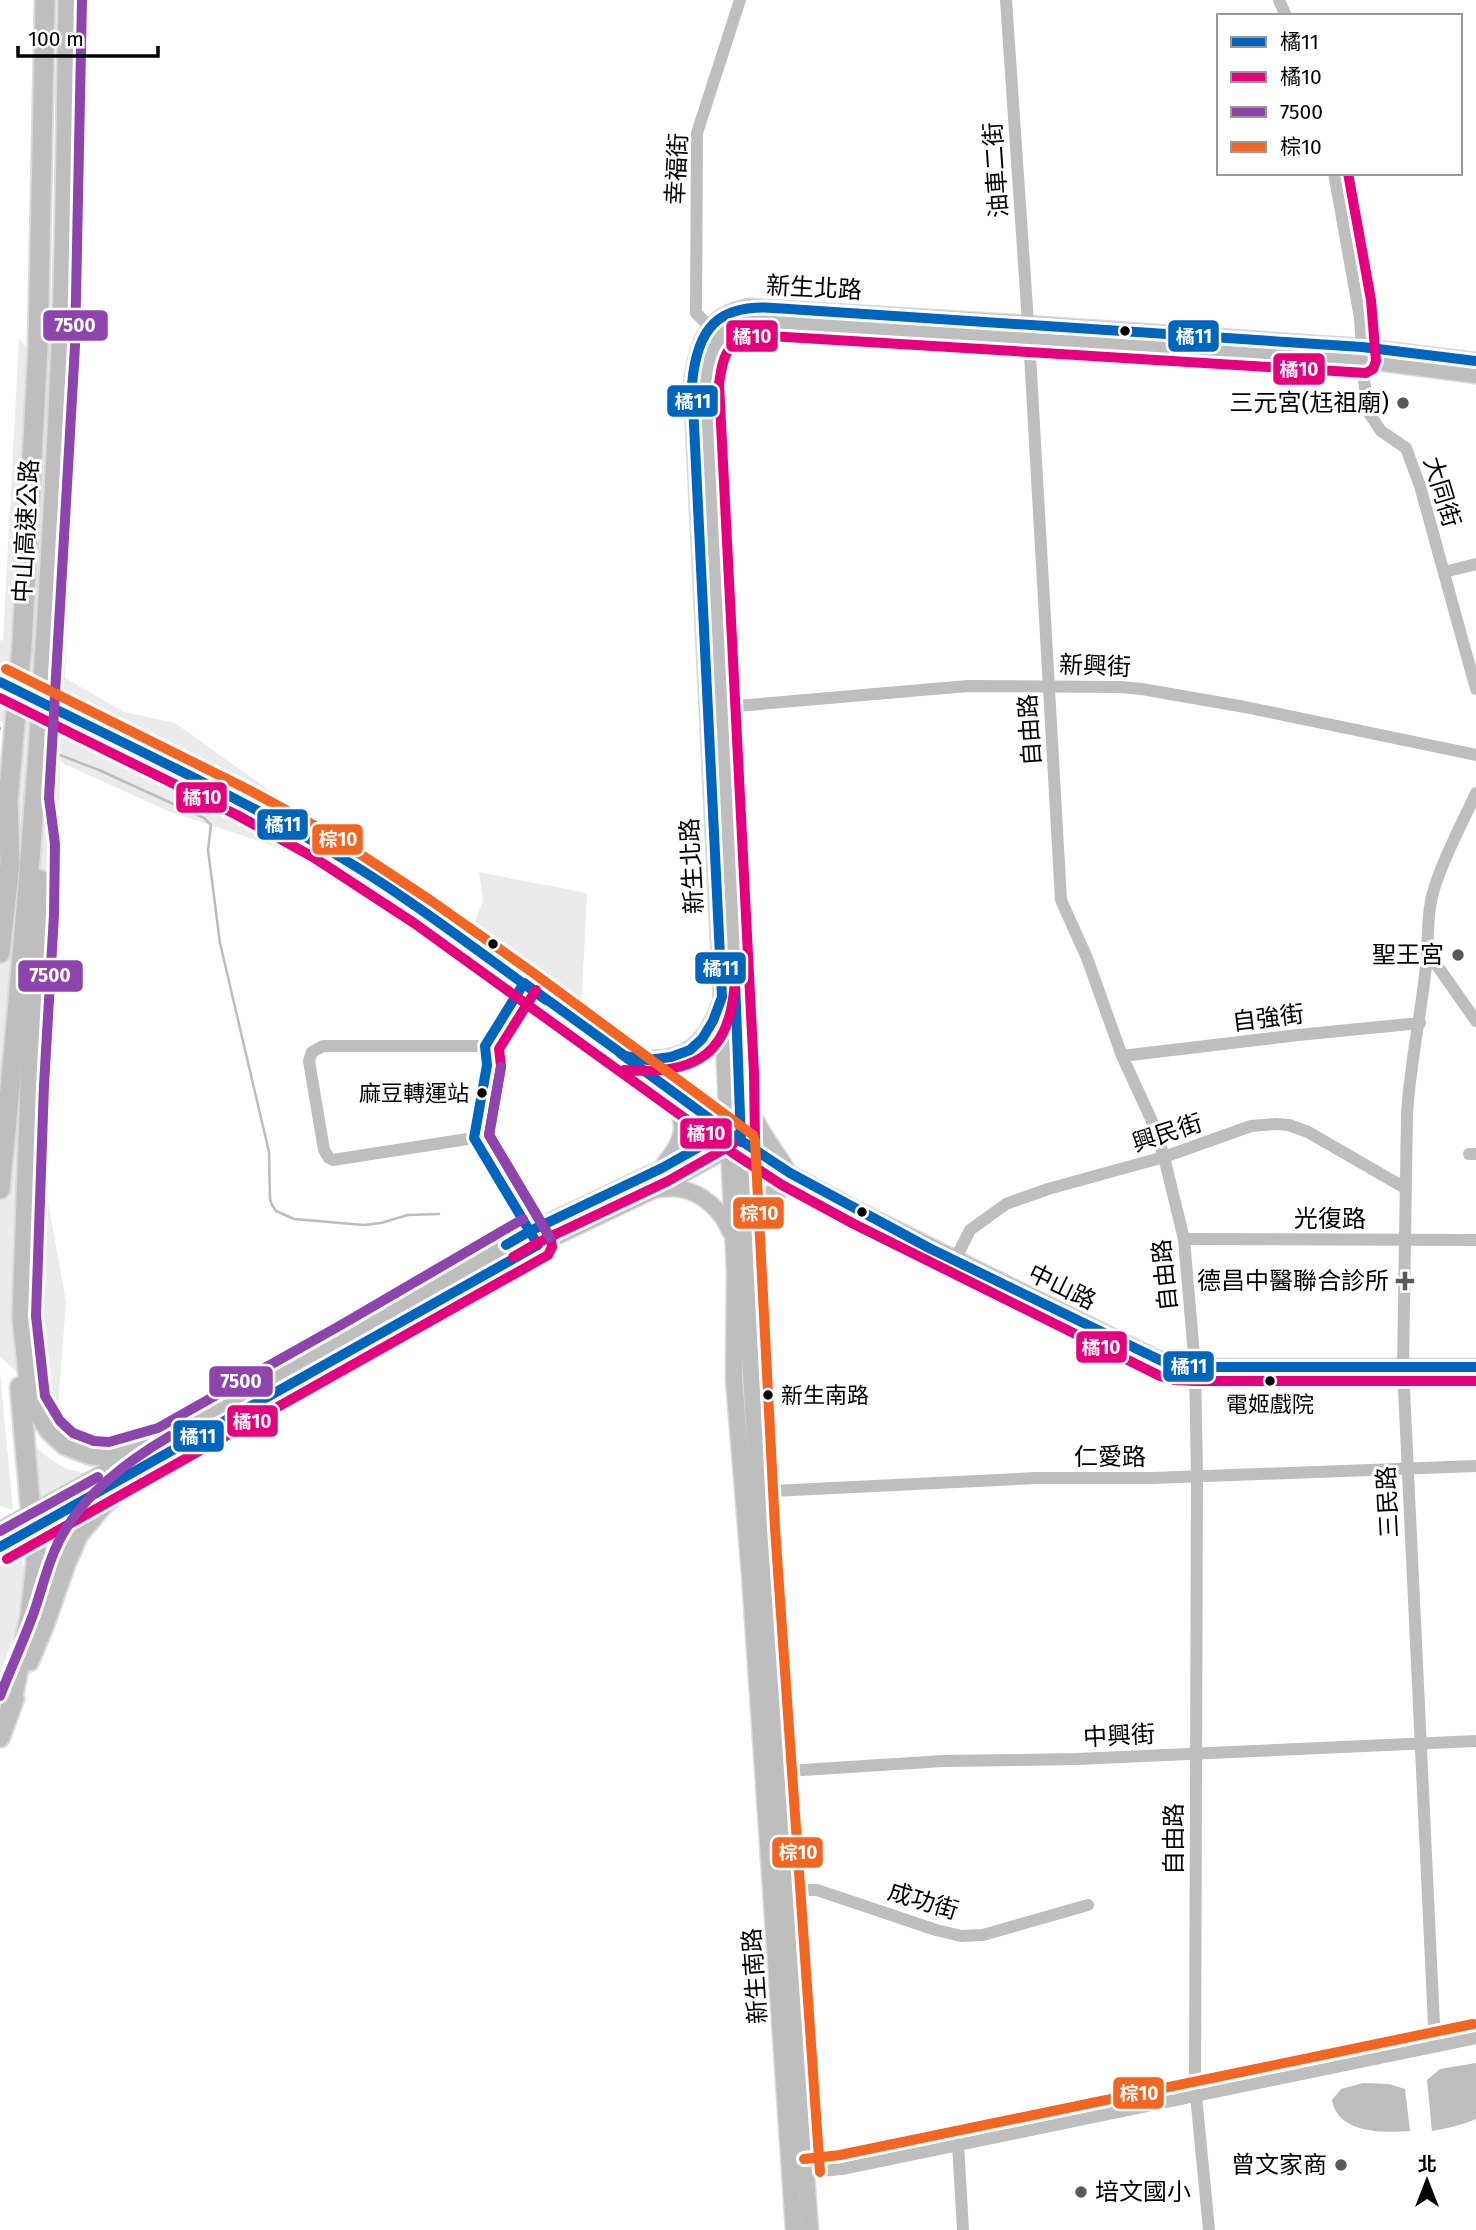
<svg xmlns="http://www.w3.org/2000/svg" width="1476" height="2230" font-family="'Fira Sans','Noto Sans TC',sans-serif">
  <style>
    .green { fill: #ebebeb }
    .water { fill: #bdbdbd }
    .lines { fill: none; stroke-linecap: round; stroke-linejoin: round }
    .stream { stroke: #bdbdbd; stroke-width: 2.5 }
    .major-casing { stroke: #dbdbdb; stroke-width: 19 }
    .highway-casing { stroke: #dbdbdb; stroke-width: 23 }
    .minor { stroke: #bebebe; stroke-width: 12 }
    .major { stroke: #bebebe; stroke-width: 16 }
    .highway { stroke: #bebebe; stroke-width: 19 }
    .major-bridge-casing { stroke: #dbdbdb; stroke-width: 19; stroke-linecap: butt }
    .major-bridge { stroke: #bebebe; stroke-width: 16 }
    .bus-1-casing { stroke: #fff; stroke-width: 16 }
    .bus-2-casing { stroke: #fff; stroke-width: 16 }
    .bus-3-casing { stroke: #fff; stroke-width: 16 }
    .bus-4-casing { stroke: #fff; stroke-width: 16 }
    .bus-1 { stroke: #0065bd; stroke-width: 10 }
    .bus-2 { stroke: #e5007d; stroke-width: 10 }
    .bus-3 { stroke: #8e44ad; stroke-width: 10 }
    .bus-4 { stroke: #f26522; stroke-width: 10 }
    .bus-dot { fill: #000; stroke: #fff; stroke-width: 2.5 }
    .poi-dot { fill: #595959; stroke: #fff; stroke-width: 2.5 }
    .labels { text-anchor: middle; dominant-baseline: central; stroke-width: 6; stroke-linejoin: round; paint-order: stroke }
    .bus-label { font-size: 22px; fill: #000; stroke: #fff; text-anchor: end }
    .street-label { font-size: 24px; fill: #000; stroke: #fff }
    .poi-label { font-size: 24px; fill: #000; stroke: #fff; text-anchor: end }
    .line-badge { stroke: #fff; stroke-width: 2.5 }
    .badge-label { font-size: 19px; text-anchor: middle; font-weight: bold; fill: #fff }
  </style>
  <rect width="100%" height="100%" fill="#fff"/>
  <g class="green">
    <polygon points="74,0 89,0 76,425 65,678 124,712 175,723 322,828 318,867 283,849 168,811 60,762 56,984 44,1179 66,1302 58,1408 0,1357 0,774 8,726 0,721 0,640 3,641 19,338 61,387"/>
    <polygon points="479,872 587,893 581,1013 471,931 483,900"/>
    <polygon points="0,1373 13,1510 0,1506"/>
    <path d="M 30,1436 C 37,1450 48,1459 63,1467 C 70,1471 78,1470 85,1474 L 27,1508 Z"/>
    <polygon points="87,1508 85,1516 47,1584 41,1584 32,1544"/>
    <path d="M 19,1555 C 38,1582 10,1646 0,1674 L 0,1566 Z"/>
  </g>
  <g class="water">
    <path d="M 1476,2063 L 1476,2119 C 1466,2124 1444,2129 1432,2131 L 1427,2080 L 1440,2069 Z"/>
    <path d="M 1363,2083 L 1389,2084 L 1405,2089 L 1410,2131 C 1383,2133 1338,2134 1332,2100 L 1341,2089 Z"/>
  </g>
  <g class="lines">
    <g class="stream">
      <polyline points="0,728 0,729"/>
      <polyline points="57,754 99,770 204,818 211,825 208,850 220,943 269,1152 270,1199 272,1205 276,1211 294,1219 364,1225 381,1223 408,1215 439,1214"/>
    </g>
    <defs>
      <g id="major">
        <polyline points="320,845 422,911 524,983 741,1142 789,1173 861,1212 1166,1363 1176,1366 1195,1367 1476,1367"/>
        <path d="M 628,1057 C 675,1064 703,1053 719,1006"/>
        <path d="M 745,1093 C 752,1121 770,1143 786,1168"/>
        <path d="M 665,1163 C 688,1136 686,1121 669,1092"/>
        <path d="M 658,1189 C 665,1189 674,1187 681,1189 C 703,1193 722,1211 730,1231"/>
        <path d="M 744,1229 C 764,1194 770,1188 810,1184"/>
        <polyline points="0,1530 348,1337 530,1231 662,1168 726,1132"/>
        <polyline points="0,1547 538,1245 656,1189 735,1145"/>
        <path d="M 794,2230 L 750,1575 L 734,1380 L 735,1272 L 692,384 C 698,345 705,314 750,307 L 1028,324 L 1362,347 L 1476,361"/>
        <path d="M 810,2230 C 794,1988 775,1746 759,1504 C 750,1361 741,1218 740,1074 L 705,383 C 709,348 716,328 754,321 L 1029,337 L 1362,360 L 1476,375"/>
      </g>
      <g id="highway">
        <polyline points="40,880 30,1084 22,1317 31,1401 49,1430 65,1445 91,1455 111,1456 163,1441"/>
        <polyline points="0,953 10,864 8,801 22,644 38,347 45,0"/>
        <path d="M 0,1189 C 29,909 49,628 61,347 C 66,232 66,116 68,0"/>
        <polyline points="29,1661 44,1625 65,1565 78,1535 103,1505 152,1462"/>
        <polyline points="10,1708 30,1616 36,1564 35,1539 31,1514 20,1387"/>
        <polyline points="0,1737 14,1699"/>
      </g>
    </defs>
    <use href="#major" class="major-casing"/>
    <use href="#highway" class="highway-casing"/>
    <g class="minor">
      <polyline points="1006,0 1029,337 1061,900 1087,958 1122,1056 1151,1119 1164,1157 1184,1239 1195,1367 1197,1475 1195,2085 1209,2230"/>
      <polyline points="1279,0 1286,16"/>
      <polyline points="1334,173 1360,318 1364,381 1369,413 1381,431 1406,448 1420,486 1476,689"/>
      <polyline points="717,334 696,313 697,133 740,0"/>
      <polyline points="1444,572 1476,564"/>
      <polyline points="714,708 968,686 1120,687 1142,689 1245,707 1476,755"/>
      <polyline points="1427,957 1436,964 1476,1021"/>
      <polyline points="524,983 485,1046 487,1065 474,1138 534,1237"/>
      <polyline points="1122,1056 1298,1035 1420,1023"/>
      <polyline points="474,1138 333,1160 329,1158 324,1150 309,1061 312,1052 323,1046 485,1046"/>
      <polyline points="1469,1154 1476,1154"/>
      <polyline points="1184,1239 1476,1240"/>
      <polyline points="955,1260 970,1230 1006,1204 1048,1189 1164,1157 1251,1126 1276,1124 1289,1125 1308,1132 1405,1188"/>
      <polyline points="752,1492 1036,1478 1153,1478 1476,1466"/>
      <polyline points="771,1772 943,1761 1077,1759 1476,1741"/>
      <polyline points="786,1890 817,1890 936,1930 961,1936 983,1935 1088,1905"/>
      <path d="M 1435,2046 L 1403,1367 L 1407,1114 C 1410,1064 1421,1015 1426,966 C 1429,939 1426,912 1435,886 C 1445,854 1462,824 1476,793"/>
      <polyline points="958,2144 963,2230"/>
      <polyline points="798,2173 842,2169 1476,2038"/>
    </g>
    <use href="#major" class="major"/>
    <use href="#highway" class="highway"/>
    <defs>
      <polyline id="major-bridge" points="0,682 243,803 320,845"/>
    </defs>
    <use href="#major-bridge" class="major-bridge-casing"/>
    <use href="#major-bridge" class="major-bridge"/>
    <defs>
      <g id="bus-1">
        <path d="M 0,682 C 106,735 215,785 318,844 C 398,889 471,946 546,1000"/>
        <polyline points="735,980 741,1142"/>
        <path d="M 524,983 L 625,1056 L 648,1060 L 671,1057 L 690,1050 L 702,1039 L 713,1021 L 722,997 L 692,384 C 697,329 717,304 774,308 L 1362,347 L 1476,361"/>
        <polyline points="620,1053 725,1130 790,1173 929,1248 1166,1363 1176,1366 1195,1367 1476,1367"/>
        <polyline points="506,1245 530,1231 662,1168 726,1132"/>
        <polyline points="0,1547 538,1245 474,1138 487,1065 485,1046 524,983"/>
      </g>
      <g id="bus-2">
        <polyline points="0,698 237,815 313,857 414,923 733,1153 782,1185 854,1224 1160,1376 1174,1380 1195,1381 1476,1381"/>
        <path d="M 624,1070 C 697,1076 732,1053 735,978"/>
        <path d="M 755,1142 L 754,1073 L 719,384 C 723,356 726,342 755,335 L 1366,373 L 1373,369 L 1376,361 L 1371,300 L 1348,173"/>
        <polyline points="513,1257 537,1243 668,1181 733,1144"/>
        <polyline points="7,1559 548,1255 552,1247 551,1239 489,1135 501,1066 499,1049 536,990"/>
      </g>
      <g id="bus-3">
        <polyline points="82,0 75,346 49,798 55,844 54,915 44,1085 36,1316 45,1396 60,1421 73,1433 94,1441 109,1442 158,1428 341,1325 523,1219"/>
        <polyline points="501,1067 489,1135 550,1238"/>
        <polyline points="0,1531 98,1477"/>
        <path d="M 0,1696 C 11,1668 24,1640 34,1612 C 44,1583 50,1553 67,1527 C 91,1488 131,1459 170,1436"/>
      </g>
      <g id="bus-4">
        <polyline points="6,669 249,790 328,833 430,900 532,972 753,1135 755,1141 775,1528 820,2172"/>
        <polyline points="804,2159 840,2155 1473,2024"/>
      </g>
    </defs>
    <use href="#bus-1" class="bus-1-casing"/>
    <use href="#bus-2" class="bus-2-casing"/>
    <use href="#bus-3" class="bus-3-casing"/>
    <use href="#bus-4" class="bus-4-casing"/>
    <use href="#bus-1" class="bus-1"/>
    <use href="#bus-2" class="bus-2"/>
    <use href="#bus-3" class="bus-3"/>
    <use href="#bus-4" class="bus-4"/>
  </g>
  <g class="bus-dot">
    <circle cx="1125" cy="331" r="6"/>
    <circle cx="493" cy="944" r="6"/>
    <circle cx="482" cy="1093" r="6"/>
    <circle cx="862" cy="1212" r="6"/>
    <circle cx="1270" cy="1381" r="6"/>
    <circle cx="768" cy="1395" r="6"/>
  </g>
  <g class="poi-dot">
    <circle cx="1403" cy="403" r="7"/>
    <circle cx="1458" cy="955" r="7"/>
    <path d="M1401.5 1270.5h7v7h7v7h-7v7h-7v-7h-7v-7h7z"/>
    <circle cx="1341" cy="2165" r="7"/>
    <circle cx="1081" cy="2192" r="7"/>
  </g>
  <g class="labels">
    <g class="bus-label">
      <text x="469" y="1093">麻豆轉運站</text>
      <text x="781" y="1395" text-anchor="start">新生南路</text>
      <text x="1270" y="1404" text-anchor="middle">電姬戲院</text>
    </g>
    <g class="street-label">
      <text transform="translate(677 169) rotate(-87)">幸福街</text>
      <text transform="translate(996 170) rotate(-94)">油車二街</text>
      <text transform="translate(814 288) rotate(3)">新生北路</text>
      <text transform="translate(1442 492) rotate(73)">大同街</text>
      <text transform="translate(26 531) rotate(-87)">中山高速公路</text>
      <text transform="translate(1095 666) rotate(2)">新興街</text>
      <text transform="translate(1030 730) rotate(-94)">自由路</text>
      <text transform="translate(692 866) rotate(-93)">新生北路</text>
      <text transform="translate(1268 1018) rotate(-7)">自強街</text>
      <text transform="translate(1167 1133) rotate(-18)">興民街</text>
      <text x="1330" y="1219">光復路</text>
      <text transform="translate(1165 1275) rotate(-96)">自由路</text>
      <text transform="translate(1062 1287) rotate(26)">中山路</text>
      <text x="1110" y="1457">仁愛路</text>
      <text transform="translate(1388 1502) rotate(-93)">三民路</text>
      <text transform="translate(1119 1736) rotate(-3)">中興街</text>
      <text transform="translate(1174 1839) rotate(-90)">自由路</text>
      <text transform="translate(923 1901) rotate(17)">成功街</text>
      <text transform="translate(755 1976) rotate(-94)">新生南路</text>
    </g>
    <g class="poi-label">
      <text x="1389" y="403">三元宮(尪祖廟)</text>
      <text x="1444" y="955">聖王宮</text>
      <text x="1389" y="1281">德昌中醫聯合診所</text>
      <text x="1327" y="2165">曾文家商</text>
      <text x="1095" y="2192" text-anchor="start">培文國小</text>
    </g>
  </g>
  <g class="line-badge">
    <rect x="42" y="309" width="67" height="33" rx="7" fill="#8e44ad"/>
    <rect x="1167" y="319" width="53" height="34" rx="7" fill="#0065bd"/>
    <rect x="725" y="319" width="54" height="34" rx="7" fill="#e5007d"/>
    <rect x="1272" y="352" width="54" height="34" rx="7" fill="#e5007d"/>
    <rect x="666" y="384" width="53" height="34" rx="7" fill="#0065bd"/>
    <rect x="175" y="781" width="53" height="33" rx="7" fill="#e5007d"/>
    <rect x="256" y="808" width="53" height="33" rx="7" fill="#0065bd"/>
    <rect x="311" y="823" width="53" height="33" rx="7" fill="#f26522"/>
    <rect x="694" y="951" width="53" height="34" rx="7" fill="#0065bd"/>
    <rect x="17" y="959" width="67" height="34" rx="7" fill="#8e44ad"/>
    <rect x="679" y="1117" width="54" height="33" rx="7" fill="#e5007d"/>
    <rect x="732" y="1196" width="53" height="34" rx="7" fill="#f26522"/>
    <rect x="1075" y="1330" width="53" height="34" rx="7" fill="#e5007d"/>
    <rect x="1162" y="1350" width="53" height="33" rx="7" fill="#0065bd"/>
    <rect x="208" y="1365" width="66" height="33" rx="7" fill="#8e44ad"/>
    <rect x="226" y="1404" width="53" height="34" rx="7" fill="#e5007d"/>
    <rect x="172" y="1419" width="53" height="34" rx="7" fill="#0065bd"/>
    <rect x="771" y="1836" width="53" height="33" rx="7" fill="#f26522"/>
    <rect x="1112" y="2076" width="53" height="34" rx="7" fill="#f26522"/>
  </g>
  <g class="badge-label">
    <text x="75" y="332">7500</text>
    <text x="1194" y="343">橘11</text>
    <text x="752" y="343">橘10</text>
    <text x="1299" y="376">橘10</text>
    <text x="693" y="408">橘11</text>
    <text x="202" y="804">橘10</text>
    <text x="283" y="831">橘11</text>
    <text x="338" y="846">棕10</text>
    <text x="721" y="975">橘11</text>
    <text x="50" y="982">7500</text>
    <text x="706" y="1140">橘10</text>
    <text x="759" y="1220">棕10</text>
    <text x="1101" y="1354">橘10</text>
    <text x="1189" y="1373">橘11</text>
    <text x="241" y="1388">7500</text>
    <text x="252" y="1428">橘10</text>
    <text x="198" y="1443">橘11</text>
    <text x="798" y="1859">棕10</text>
    <text x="1139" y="2100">棕10</text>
  </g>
  <rect x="1217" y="14" width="245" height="161" fill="#ffffff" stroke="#999999" stroke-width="2"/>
  <rect x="1231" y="37" width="35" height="10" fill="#0065bd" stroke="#999999" stroke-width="2"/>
  <text x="1280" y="49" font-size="21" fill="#000000">橘11</text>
  <rect x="1231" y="72" width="35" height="10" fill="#e5007d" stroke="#999999" stroke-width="2"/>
  <text x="1280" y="84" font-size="21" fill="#000000">橘10</text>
  <rect x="1231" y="107" width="35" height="10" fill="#8e44ad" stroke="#999999" stroke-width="2"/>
  <text x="1280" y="119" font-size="21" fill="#000000">7500</text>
  <rect x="1231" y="142" width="35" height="10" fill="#f26522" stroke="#999999" stroke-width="2"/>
  <text x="1280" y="154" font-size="21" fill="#000000">棕10</text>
  <g transform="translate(1427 2181)" stroke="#ffffff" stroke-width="5" paint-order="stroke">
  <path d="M0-5L12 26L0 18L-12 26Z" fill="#000000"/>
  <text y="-10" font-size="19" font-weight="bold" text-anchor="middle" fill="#000000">北</text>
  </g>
  <path d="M18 46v10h140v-10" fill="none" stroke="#000000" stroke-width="3.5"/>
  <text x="28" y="46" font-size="21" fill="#000000" stroke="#ffffff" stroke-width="5" paint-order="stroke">100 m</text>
</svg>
